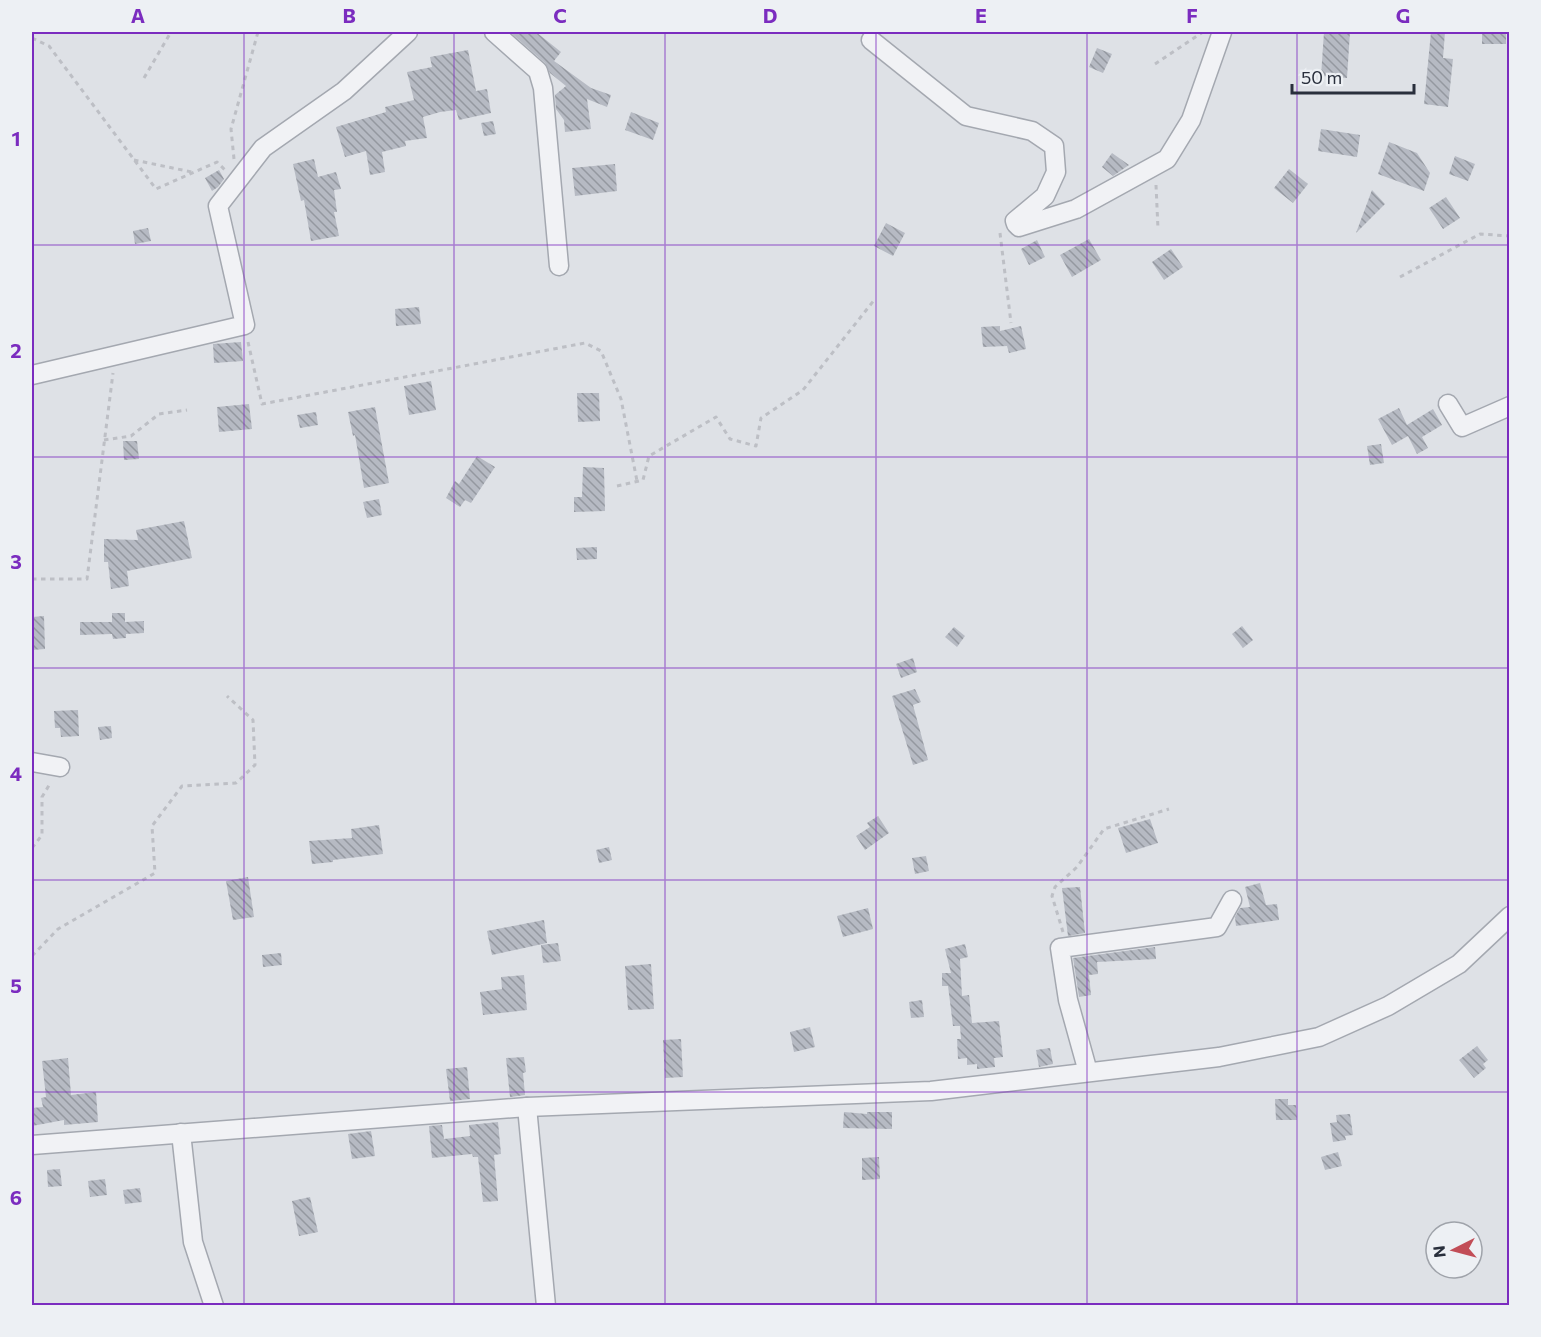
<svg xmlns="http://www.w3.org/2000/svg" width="1541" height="1337" font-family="Commissioner,sans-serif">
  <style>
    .building { fill: url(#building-back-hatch) }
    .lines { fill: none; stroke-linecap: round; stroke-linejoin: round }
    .minor-casing { stroke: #a4a8b0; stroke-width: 21 }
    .path { stroke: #bdbfc5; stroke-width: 3; stroke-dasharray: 4.5 4.5; stroke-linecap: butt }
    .minor { stroke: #f1f2f5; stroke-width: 18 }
    .grid { fill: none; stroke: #7b2cbf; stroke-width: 1.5; stroke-opacity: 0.55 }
    .neatline { fill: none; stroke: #7b2cbf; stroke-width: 2 }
    .grid-label { font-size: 20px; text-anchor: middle; font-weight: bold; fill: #7b2cbf }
  </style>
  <defs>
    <pattern id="building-back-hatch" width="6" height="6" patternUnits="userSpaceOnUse" patternTransform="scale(1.5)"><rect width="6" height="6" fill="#b6bac3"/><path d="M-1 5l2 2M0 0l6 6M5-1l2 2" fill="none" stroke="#9498a0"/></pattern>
  </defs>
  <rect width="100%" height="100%" fill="#dee1e6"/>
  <g class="building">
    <polygon points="510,32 536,32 561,52 554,61 591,88 611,95 607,107 587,99 591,129 565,132 564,120 556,109 555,95 566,86 550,73 545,63"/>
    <polygon points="1324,32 1350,32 1347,78 1321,76"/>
    <polygon points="1431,32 1445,32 1443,58 1453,59 1448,107 1424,104"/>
    <rect x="1482" y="32" width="24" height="12"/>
    <polygon points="1097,48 1112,54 1103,73 1089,67"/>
    <polygon points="468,50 476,91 487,89 491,113 459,120 456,110 440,112 423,117 427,138 405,141 406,146 382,152 385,172 370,175 366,151 345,157 336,127 386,112 385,107 414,100 407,72 432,67 430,57"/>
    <polygon points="631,112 659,123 653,140 625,130"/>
    <polygon points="493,121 496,134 484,136 481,123"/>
    <polygon points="1321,129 1360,135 1357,157 1318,151"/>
    <polygon points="1389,142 1417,153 1430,173 1424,191 1378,174"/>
    <polygon points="1112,153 1129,165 1113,176 1102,167"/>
    <polygon points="1455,156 1475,164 1468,181 1449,174"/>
    <polygon points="314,159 318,177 336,172 341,189 334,190 337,212 334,212 339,236 311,241 304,200 301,201 293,164"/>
    <polygon points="615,164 617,191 575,196 572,168"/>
    <polygon points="1289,169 1308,184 1293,203 1274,188"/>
    <polygon points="219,170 224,179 218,187 212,191 205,178"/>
    <polygon points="1372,190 1385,204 1356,233"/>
    <polygon points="1446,197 1460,218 1443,229 1429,208"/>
    <polygon points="886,223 905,233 893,256 874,246"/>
    <polygon points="148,228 151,241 135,244 133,231"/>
    <polygon points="1089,239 1101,260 1072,277 1060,255"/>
    <polygon points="1037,240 1045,257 1029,265 1021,249"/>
    <polygon points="1171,249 1183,267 1164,280 1152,262"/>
    <polygon points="419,307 421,324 396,326 395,309"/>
    <polygon points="1000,326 1000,331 1021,326 1026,349 1009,353 1007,346 983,347 981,327"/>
    <polygon points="241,342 243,361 214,363 213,344"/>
    <polygon points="431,381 436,410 409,415 404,386"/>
    <polygon points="577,393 599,393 600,421 578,422"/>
    <polygon points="249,404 252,429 219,432 217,407"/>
    <polygon points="375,407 389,483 364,488 355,435 353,436 348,412"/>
    <polygon points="1399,408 1407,425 1433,409 1442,425 1422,437 1428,448 1417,454 1408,436 1392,445 1378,419"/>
    <polygon points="316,412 318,425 300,428 297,415"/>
    <polygon points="123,441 137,441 139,459 124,460"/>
    <polygon points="1381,444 1384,463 1370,465 1367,446"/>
    <polygon points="477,456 495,467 471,503 465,500 460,507 446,498 455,481 459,484"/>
    <polygon points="583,467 604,468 605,511 574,512 574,497 582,497"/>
    <polygon points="379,499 382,515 367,518 363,502"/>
    <polygon points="184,521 192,558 127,571 129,586 111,589 108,562 104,562 104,539 138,540 136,530"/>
    <polygon points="597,547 597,559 577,560 576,548"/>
    <polygon points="112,613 125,613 125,622 144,621 144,633 126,634 126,638 113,639 112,634 80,635 80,622 112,622"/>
    <polygon points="44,616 45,649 32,650 32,617"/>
    <polygon points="1242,626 1253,640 1243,648 1232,634"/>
    <polygon points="954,627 965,636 957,647 945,637"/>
    <polygon points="913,658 917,672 901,678 896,664"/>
    <polygon points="915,689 921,702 913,705 928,760 913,765 892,696"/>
    <polygon points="78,710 79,736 61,737 60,728 55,728 54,711"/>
    <polygon points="111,726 112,738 100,740 98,727"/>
    <polygon points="878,816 889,833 865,850 856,836 870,827 867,823"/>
    <polygon points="1150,819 1158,843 1126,853 1118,828"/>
    <polygon points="379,825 383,854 333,860 333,862 312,864 309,841 352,838 351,829"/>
    <polygon points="609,847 612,860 599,863 596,850"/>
    <polygon points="926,856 929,871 915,874 912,858"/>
    <polygon points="248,877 254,917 233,920 226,881"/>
    <polygon points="1260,883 1266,905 1277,904 1279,920 1236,926 1235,917 1240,908 1250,907 1245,887"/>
    <polygon points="1080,887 1085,933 1068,936 1062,888"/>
    <polygon points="868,908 873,929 843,937 837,916"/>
    <polygon points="544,920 547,943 492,955 487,931"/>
    <polygon points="558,943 561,961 543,963 541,945"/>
    <polygon points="965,944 968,957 960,959 962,996 969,995 972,1023 999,1021 1003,1057 994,1058 995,1067 977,1069 977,1064 967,1065 967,1058 958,1059 957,1039 961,1039 960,1026 953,1026 948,986 942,986 942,973 951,973 945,949"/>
    <polygon points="1155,947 1156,959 1097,962 1098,974 1089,975 1091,995 1079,997 1073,958"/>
    <polygon points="281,953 282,965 263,967 262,955"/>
    <polygon points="651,964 654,1009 628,1010 625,966"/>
    <polygon points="524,975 527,1010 483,1015 480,992 502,989 501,977"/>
    <polygon points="922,1000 924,1017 911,1018 909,1002"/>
    <polygon points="810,1027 815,1047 794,1052 790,1032"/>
    <polygon points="681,1039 683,1077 665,1078 663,1040"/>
    <polygon points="1477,1046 1488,1060 1483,1064 1486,1068 1474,1078 1459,1060"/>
    <polygon points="1050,1048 1053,1064 1039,1067 1036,1050"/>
    <polygon points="524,1057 526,1072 523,1073 525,1095 510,1097 506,1058"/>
    <polygon points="68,1058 71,1095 96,1092 98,1122 64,1125 64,1120 32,1126 32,1108 43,1107 41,1098 46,1097 42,1061"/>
    <polygon points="467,1067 470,1099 450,1101 446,1069"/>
    <polygon points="1275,1099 1288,1099 1288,1105 1296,1105 1297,1120 1276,1120"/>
    <polygon points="844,1112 867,1114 867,1112 892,1112 892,1129 843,1128"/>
    <polygon points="1350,1114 1353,1135 1345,1136 1346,1140 1333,1142 1330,1123 1337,1122 1336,1115"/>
    <polygon points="498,1122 501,1154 494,1155 498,1201 483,1202 478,1157 473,1157 472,1154 432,1158 429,1126 442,1125 444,1139 470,1136 469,1125"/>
    <polygon points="371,1131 375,1156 352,1159 348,1134"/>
    <polygon points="1338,1152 1342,1166 1325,1170 1321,1157"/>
    <polygon points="879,1157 880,1179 862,1180 862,1158"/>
    <polygon points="60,1169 62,1186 48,1187 47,1170"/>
    <polygon points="105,1179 107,1195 90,1197 88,1181"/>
    <polygon points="140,1188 142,1202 125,1204 123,1190"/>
    <polygon points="310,1197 318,1232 299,1236 292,1201"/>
  </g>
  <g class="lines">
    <defs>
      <g id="minor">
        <polyline points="494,32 538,71 543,88 559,266"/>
        <polyline points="871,40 966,116 1032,131 1054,146 1056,172 1045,196 1015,221 1016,224 1019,227 1076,209 1167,159 1191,120 1222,32"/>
        <polyline points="32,375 245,325 218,206 263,148 344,91 408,32"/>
        <polyline points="1448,404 1462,427 1510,406"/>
        <polyline points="32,762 60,767"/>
        <polyline points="1088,1072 1068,1000 1060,948 1217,927 1232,900"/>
        <polyline points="527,1107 546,1306"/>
        <polyline points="181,1133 193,1242 214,1306"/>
        <polyline points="32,1145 527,1107 931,1091 1219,1057 1319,1037 1388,1006 1459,964 1510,916"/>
      </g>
    </defs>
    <use href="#minor" class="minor-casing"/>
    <g class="path">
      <polyline points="32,38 49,46 156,189 217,162 225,170"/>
      <polyline points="1155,64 1203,32"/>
      <polyline points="144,78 171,32"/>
      <polyline points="234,159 231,129 258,32"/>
      <polyline points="134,160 192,172"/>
      <polyline points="1156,185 1158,229"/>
      <polyline points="1000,233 1011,323"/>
      <polyline points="1400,277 1480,234 1510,236"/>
      <polyline points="248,342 262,404 585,343 601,351 621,399 637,481"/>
      <polyline points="104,440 131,436 159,414 187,410"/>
      <polyline points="617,486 643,480 649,456 716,417 730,439 756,446 761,418 803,390 875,299"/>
      <polyline points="32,579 87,579 113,373"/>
      <polyline points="32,848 42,835 42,797 51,782"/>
      <polyline points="1063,932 1052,896 1055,887 1077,867 1104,829 1169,809"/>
      <polyline points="32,956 58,929 155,873 152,826 182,786 236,783 255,765 253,720 227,696"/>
    </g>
    <use href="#minor" class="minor"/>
  </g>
  <path class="grid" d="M 244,32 L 244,1306M 454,32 L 454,1306M 665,32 L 665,1306M 876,32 L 876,1306M 1087,32 L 1087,1306M 1297,32 L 1297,1306M 32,245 L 1510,245M 32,457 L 1510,457M 32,668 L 1510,668M 32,880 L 1510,880M 32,1092 L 1510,1092"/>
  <rect width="1541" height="1337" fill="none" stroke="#edf0f4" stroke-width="66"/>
  <g transform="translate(1454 1250) rotate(264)"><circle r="28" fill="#edf0f4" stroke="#9fa3aa" stroke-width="1.5"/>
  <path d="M0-4.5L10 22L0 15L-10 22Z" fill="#c24d57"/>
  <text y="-9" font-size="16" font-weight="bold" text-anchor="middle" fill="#292f3c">N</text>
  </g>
  <path d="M1292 84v9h122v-9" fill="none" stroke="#292f3c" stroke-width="3"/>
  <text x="1301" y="84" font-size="18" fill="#292f3c" stroke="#edf0f4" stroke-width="4.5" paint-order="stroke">50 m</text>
  <rect x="33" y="33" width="1475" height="1271" class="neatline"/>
  <g class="grid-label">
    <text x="138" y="23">A</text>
    <text x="349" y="23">B</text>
    <text x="560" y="23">C</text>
    <text x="770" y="23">D</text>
    <text x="981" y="23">E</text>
    <text x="1192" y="23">F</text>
    <text x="1403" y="23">G</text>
    <text x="16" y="146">1</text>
    <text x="16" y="358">2</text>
    <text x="16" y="569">3</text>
    <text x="16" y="781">4</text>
    <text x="16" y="993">5</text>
    <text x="16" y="1205">6</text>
  </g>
</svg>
